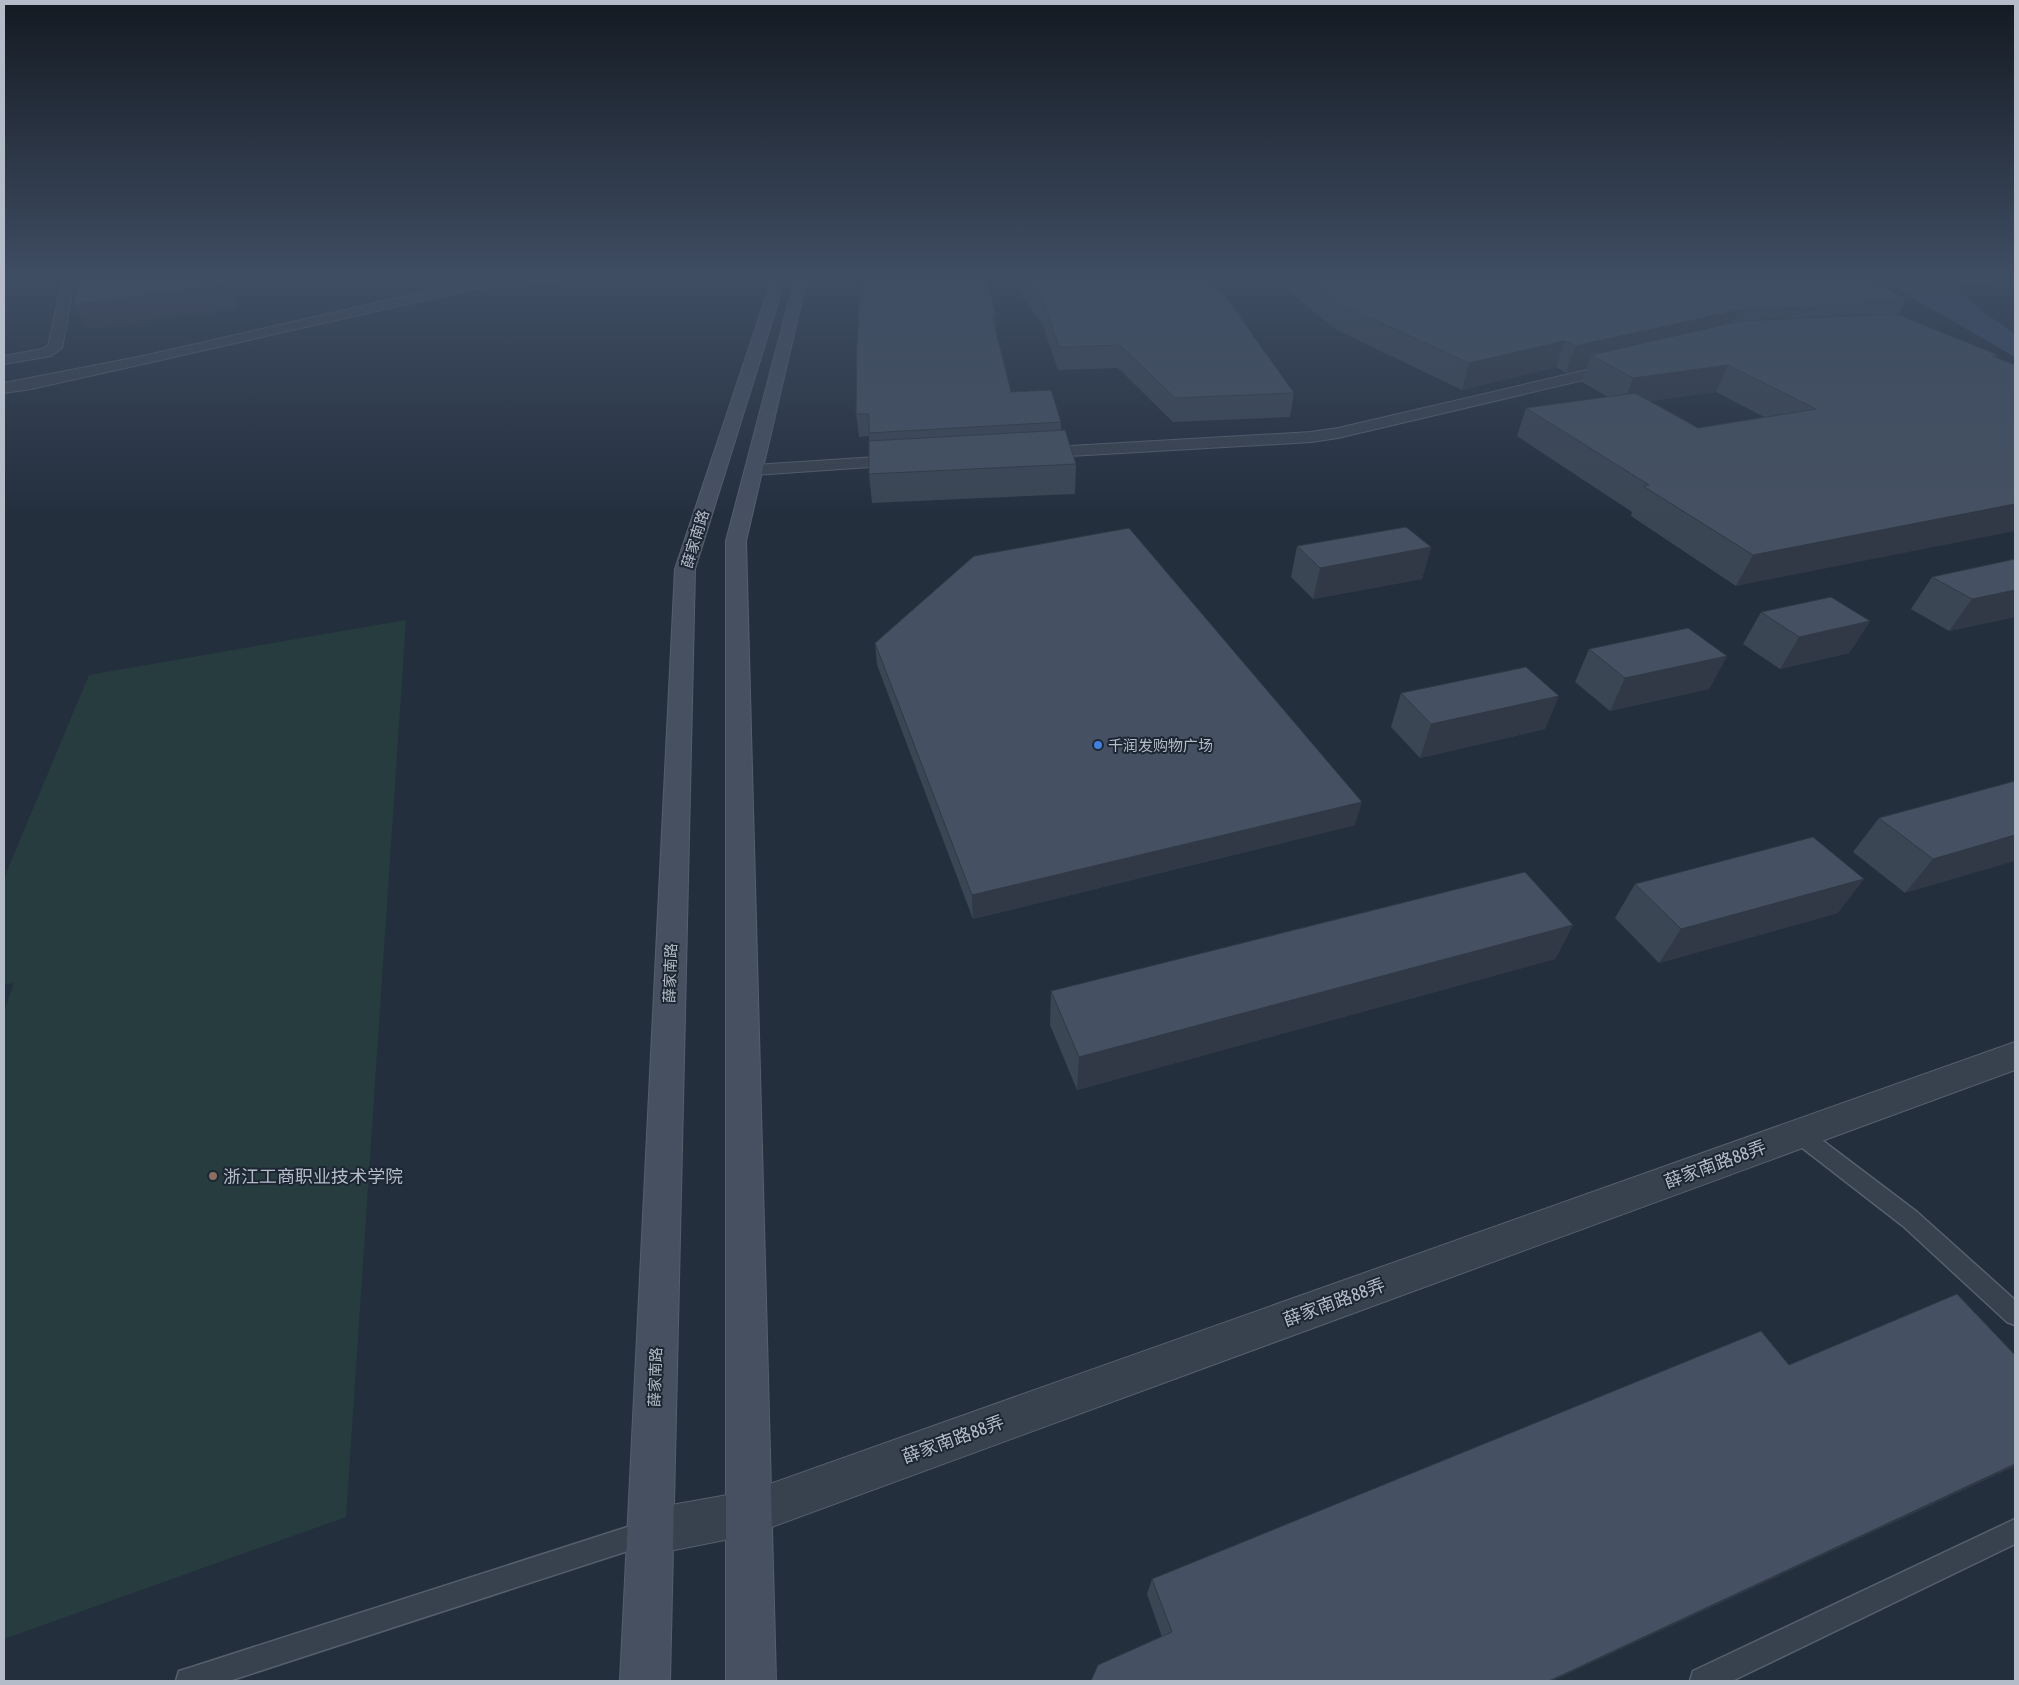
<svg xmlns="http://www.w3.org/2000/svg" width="2019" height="1685" font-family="'Asap Condensed','Noto Sans SC',sans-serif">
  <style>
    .green { fill: #263c3f }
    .water { fill: #394c67 }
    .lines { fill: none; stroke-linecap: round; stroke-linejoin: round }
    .service-casing { stroke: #565f6c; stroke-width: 3 }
    .minor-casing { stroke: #565f6c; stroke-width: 2 }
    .tertiary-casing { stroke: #565f6c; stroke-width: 2 }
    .secondary-casing { stroke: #565f6c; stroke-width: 2 }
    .service { fill: #38414e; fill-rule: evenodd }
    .minor { fill: #38414e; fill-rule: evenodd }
    .tertiary { fill: #38414e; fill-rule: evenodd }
    .secondary { fill: #465061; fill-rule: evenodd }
    .wall { fill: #3b4654; fill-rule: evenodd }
    .shaded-wall { fill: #303945 }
    .building { fill: #455162; stroke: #303945 }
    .shop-dot { fill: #3f7fe0; stroke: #1d2633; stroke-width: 2 }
    .education-dot { fill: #8d6e63; stroke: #1d2633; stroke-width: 2 }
    .labels { text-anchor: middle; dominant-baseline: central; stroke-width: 4; stroke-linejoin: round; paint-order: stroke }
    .street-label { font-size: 15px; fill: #b4bcc9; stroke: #1d2633 }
    .poi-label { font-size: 15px; fill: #b4bcc9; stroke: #1d2633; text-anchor: start }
    .near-street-label { font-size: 18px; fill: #b4bcc9; stroke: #1d2633 }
    .near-poi-label { font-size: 18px; fill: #b4bcc9; stroke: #1d2633; text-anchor: start }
  </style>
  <rect width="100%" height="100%" fill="#242f3e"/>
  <polygon class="green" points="406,620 346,1517 4,1639 4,1011 14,983 4,985 4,878 89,675"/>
  <polygon class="water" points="1878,278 2015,278 1964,284 1959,291 1986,314 2015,334 2015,357"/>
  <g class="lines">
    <defs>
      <g id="service">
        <polygon points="1799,1126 1806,1128 1917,1212 2015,1300 2015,1325 2007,1322 1903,1226 1792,1140 1789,1134 1792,1128"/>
        <polygon points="2015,1519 2015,1544 1732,1681 1690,1681 1693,1671"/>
        <polygon points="646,1521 655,1524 658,1533 655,1542 646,1545 229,1681 176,1681 179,1671 189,1668"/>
      </g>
      <g id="minor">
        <polygon points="63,278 75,278 62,348 51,356 4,364 4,356 42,349 48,346"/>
        <polygon points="1621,362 1626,364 1629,367 1626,370 1338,438 1311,442 1035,458 1029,457 1026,453 1029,449 1035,448 1311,432 1338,428"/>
        <polygon points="907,455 913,456 916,460 913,464 754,475 748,474 745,470 748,466 754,465"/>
        <polygon points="2015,1042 2015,1070 750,1535 649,1555 633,1548 626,1532 633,1516 649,1509 750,1491"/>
      </g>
      <polygon id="tertiary" points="506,278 564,278 558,282 478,288 143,364 31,389 4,393 4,383 143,356 478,280"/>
      <g id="secondary">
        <polygon points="771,278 783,278 777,306 695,569 670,1681 620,1681 675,569 763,306"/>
        <polygon points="795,278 807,278 746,541 776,1681 726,1681 726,541"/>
      </g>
    </defs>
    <use href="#service" class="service-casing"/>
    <use href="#minor" class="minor-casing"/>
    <use href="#tertiary" class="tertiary-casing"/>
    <use href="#secondary" class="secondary-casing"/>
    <use href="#service" class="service"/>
    <use href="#minor" class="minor"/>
    <use href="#tertiary" class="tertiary"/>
    <use href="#secondary" class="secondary"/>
  </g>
  <g class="wall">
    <polygon points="861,278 995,315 996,329 1011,392 1061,422 1061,430 1076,464 1075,494 872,503 869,474 869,436 859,437 856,414"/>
    <polygon points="1010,278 1209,278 1294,393 1290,417 1173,422 1118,368 1058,370 1043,325"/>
    <path d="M 1273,278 L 1866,278 L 1906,299 L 1898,314 L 1998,355 L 1996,358 L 1736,586 L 1631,516 L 1632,512 L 1517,436 L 1526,408 L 1608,397 L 1582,382 L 1587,368 L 1566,373 L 1556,367 L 1462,390 L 1335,329 ZM 1716,392 L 1764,417 L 1698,428 L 1650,401 Z"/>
    <polygon points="1297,546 1431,547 1422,579 1313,599 1291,577"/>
    <polygon points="2015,559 2015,617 1949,631 1911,609 1932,577"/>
    <polygon points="1761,612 1870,621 1849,653 1780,669 1743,644"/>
    <polygon points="875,643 1355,825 973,919 877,665"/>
    <polygon points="1589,649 1727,656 1709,689 1610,711 1575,682"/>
    <polygon points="1401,693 1545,729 1420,758 1391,727"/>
    <polygon points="2015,781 1905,893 1853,852 1879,818"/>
    <polygon points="1635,884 1838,913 1659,963 1615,918"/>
    <polygon points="1573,925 1555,959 1077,1090 1050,1025 1051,991"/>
    <polygon points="2015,1355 2015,1466 1552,1681 1091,1681 1162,1637 1147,1594 1152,1579 1789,1365"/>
  </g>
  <g class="shaded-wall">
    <polygon points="235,278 237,309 87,330 73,305 82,304 70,282 79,280"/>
    <polygon points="1739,310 1728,335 1591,355 1587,368 1566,373 1575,346"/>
    <polygon points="1565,341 1556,367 1462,390 1469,363"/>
    <polygon points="1728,365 1716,392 1623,405 1633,378"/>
    <polygon points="2015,504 2015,531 1736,586 1753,555"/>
    <polygon points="1431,547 1422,579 1313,599 1320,568"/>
    <polygon points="2015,590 2015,617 1949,631 1972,599"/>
    <polygon points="1870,621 1849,653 1780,669 1799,637"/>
    <polygon points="1727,656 1709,689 1610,711 1625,678"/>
    <polygon points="1559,696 1545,729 1420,758 1431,724"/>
    <polygon points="1362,802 1355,825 973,919 972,895"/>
    <polygon points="2015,835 2015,861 1905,893 1933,859"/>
    <polygon points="1864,879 1838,913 1659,963 1681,929"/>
    <polygon points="1573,925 1555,959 1077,1090 1079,1057"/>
    <polygon points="2015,1464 2015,1466 1552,1681 1549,1681"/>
  </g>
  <g class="building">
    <polygon points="71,278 225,278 225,284 73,305 79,280 70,282"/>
    <polygon points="861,278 988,278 995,315 992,316 1011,392 1051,390 1061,422 869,433 869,414 856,414 857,344"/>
    <polygon points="1025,278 1209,278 1218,286 1294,393 1175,398 1120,345 1059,347 1044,303"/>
    <polygon points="1307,278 1866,278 1906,299 1862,300 1872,304 1739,310 1575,346 1565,341 1469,363 1340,304"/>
    <polygon points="1896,314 1998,355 1992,356 2015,365 2015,504 1753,555 1643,486 1649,485 1526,408 1635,393 1698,428 1816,409 1728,365 1633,378 1591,355 1740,321"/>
    <polygon points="1065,430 1076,464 869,474 869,441"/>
    <polygon points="1406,527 1431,547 1320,568 1297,546"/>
    <polygon points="1129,528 1362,802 972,895 875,643 974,556"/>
    <polygon points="2015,559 2015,590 1972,599 1932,577"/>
    <polygon points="1831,597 1870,621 1799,637 1761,612"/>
    <polygon points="1688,628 1727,656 1625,678 1589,649"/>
    <polygon points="1526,667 1559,696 1431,724 1401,693"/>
    <polygon points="2015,781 2015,835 1933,859 1879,818"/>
    <polygon points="1813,837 1864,879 1681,929 1635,884"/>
    <polygon points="1525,872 1573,925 1079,1057 1051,991"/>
    <polygon points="1957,1294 2015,1355 2015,1464 1549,1681 1091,1681 1098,1665 1172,1632 1152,1579 1761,1331 1789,1365"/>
  </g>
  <linearGradient id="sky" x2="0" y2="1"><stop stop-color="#141a22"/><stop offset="0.54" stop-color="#3f4d63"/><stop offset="1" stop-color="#3f4d63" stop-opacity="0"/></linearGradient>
  <rect width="2019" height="514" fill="url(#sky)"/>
  <circle class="shop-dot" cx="1098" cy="745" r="5"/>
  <circle class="education-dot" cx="213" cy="1176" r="5"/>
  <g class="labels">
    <g class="street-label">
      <text transform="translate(695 539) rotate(-73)">薛家南路</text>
      <text transform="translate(670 973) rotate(-88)">薛家南路</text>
      <text transform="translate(655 1377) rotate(-88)">薛家南路</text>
    </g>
    <g class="poi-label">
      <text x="1108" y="745">千润发购物广场</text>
    </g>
    <g class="near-street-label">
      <text transform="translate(1715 1164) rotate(-20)">薛家南路88弄</text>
      <text transform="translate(1334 1302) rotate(-20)">薛家南路88弄</text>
      <text transform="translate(953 1439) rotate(-20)">薛家南路88弄</text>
    </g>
    <g class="near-poi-label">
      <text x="223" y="1176">浙江工商职业技术学院</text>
    </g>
  </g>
  <rect width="2019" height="1685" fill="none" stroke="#b4bcc9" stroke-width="10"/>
</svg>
